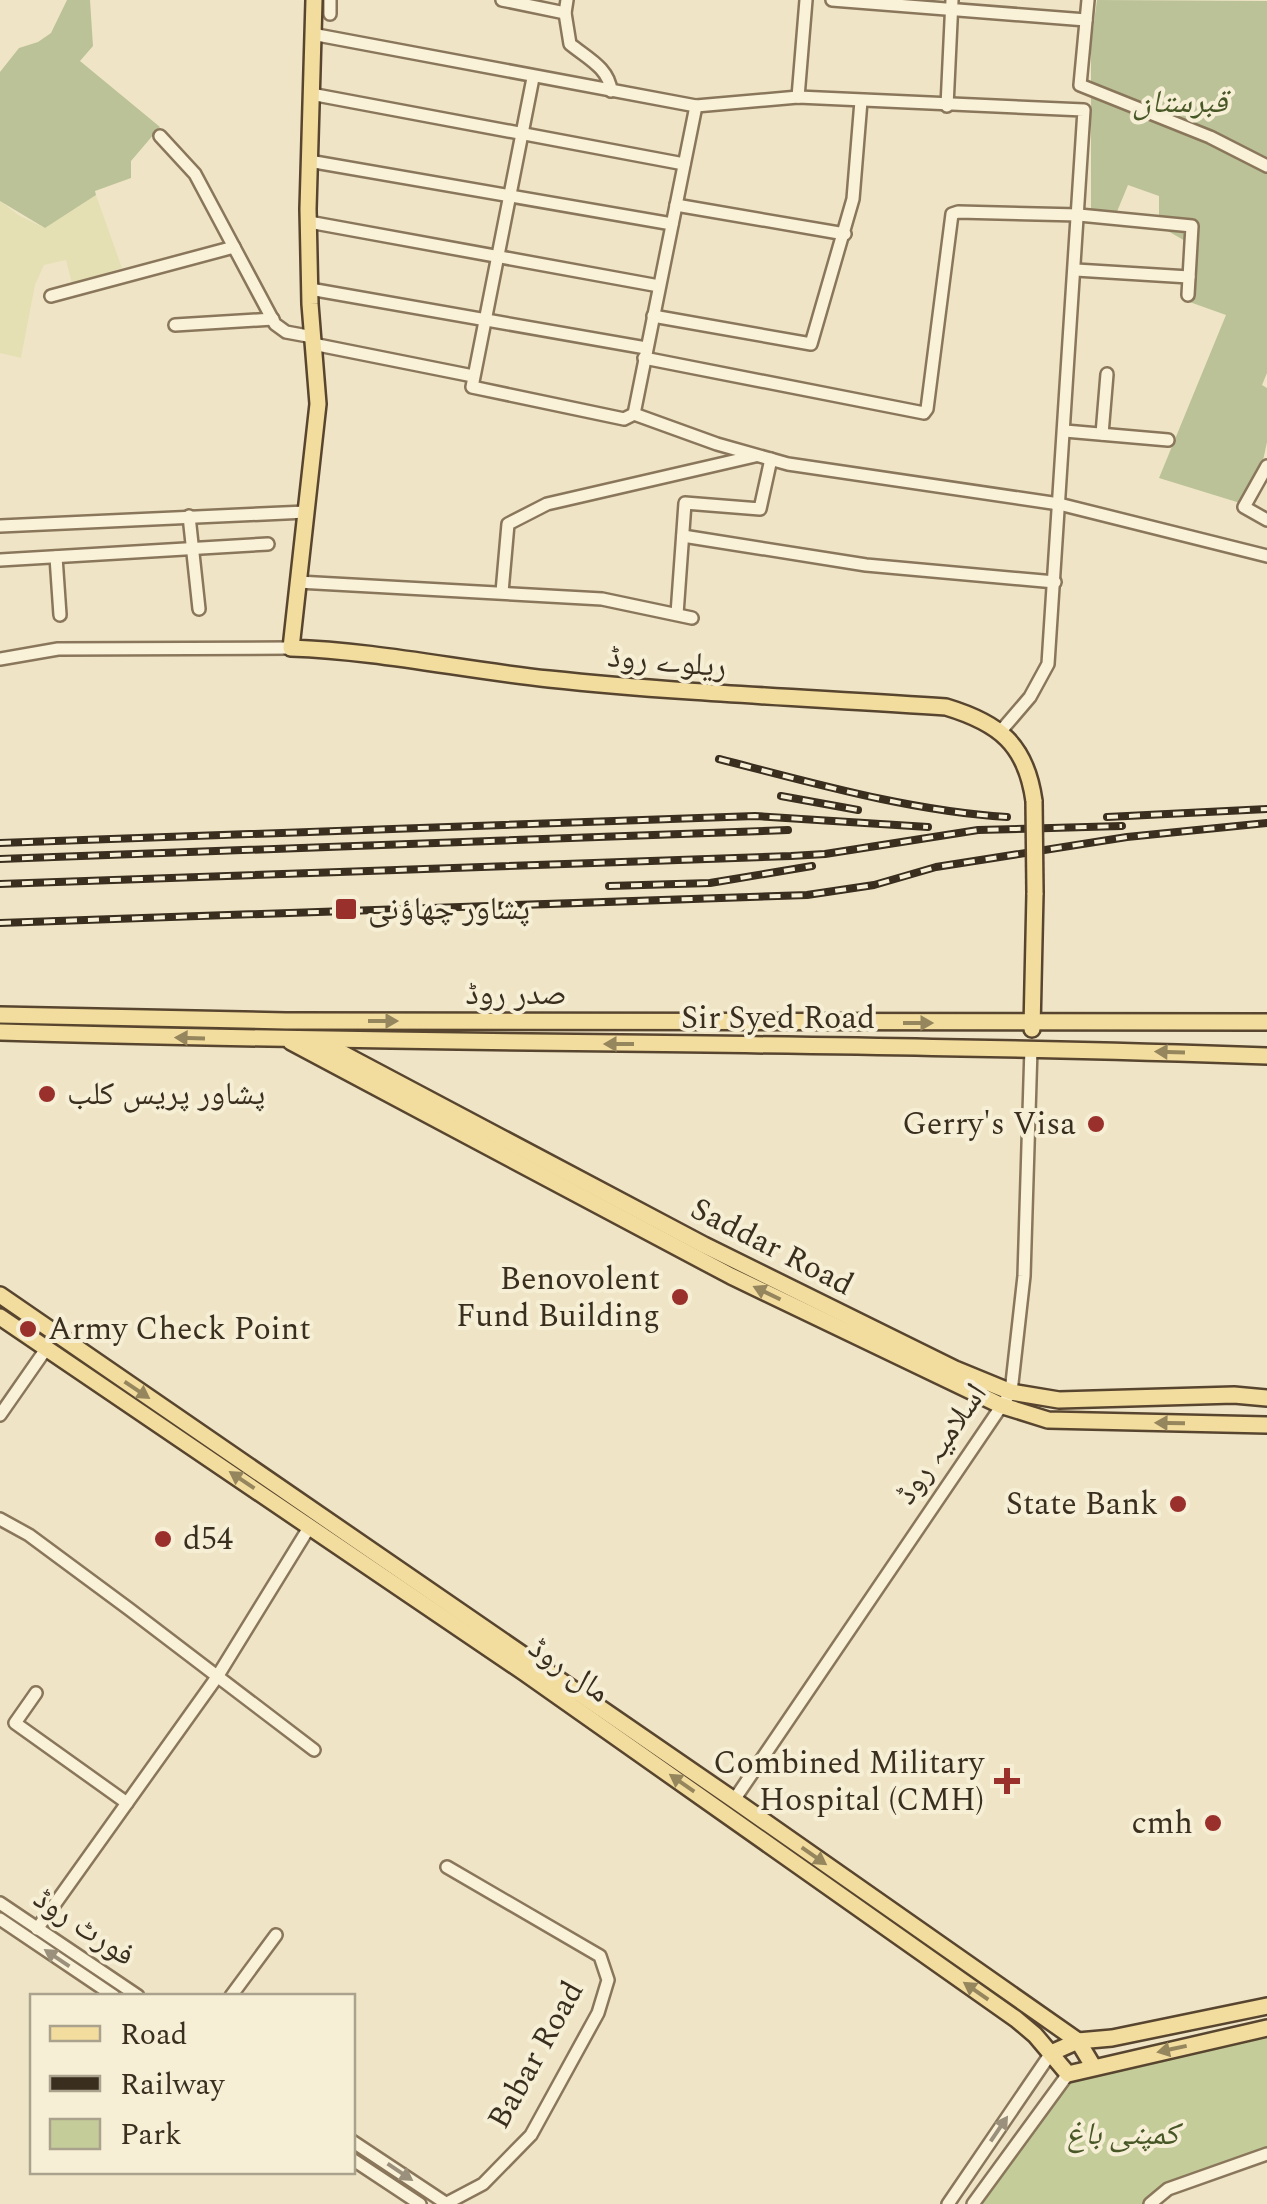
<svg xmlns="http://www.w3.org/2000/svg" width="1267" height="2204" font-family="Spectral,'Noto Naskh Arabic',serif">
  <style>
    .farmland { fill: #e5e0b3 }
    .green { fill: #c4cd99 }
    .cemetery { fill: #bbc298 }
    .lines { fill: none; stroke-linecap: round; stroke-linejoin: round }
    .minor-casing { stroke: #8a775b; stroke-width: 16 }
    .major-casing { stroke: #58452f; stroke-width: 20 }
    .minor { stroke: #f9f2d9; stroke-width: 11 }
    .major { stroke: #f2dd9e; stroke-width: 15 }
    .rail-casing { stroke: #3a2e1f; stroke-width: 8 }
    .rail { stroke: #f6efd6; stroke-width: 4; stroke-dasharray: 11; stroke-linecap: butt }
    .major-bridge-casing { stroke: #58452f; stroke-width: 20; stroke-linecap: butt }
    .major-bridge { stroke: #f2dd9e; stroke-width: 15 }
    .oneway { fill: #96865e }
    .oneway2 { fill: #9a907c }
    .poi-dot { fill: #9a302b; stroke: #f6efd6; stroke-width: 4 }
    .labels { text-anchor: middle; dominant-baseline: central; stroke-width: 8; stroke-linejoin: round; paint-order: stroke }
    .park-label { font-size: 32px; font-style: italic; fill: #485726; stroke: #f6efd6 }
    .street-label { font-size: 32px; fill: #3a2e1f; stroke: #f6efd6 }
    .poi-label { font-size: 32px; fill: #3a2e1f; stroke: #f6efd6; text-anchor: end }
  </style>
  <rect width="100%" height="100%" fill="#efe5c6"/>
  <polygon class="farmland" points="96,195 122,268 72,284 66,260 44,265 35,285 21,358 0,353 0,201 20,216 45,228"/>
  <polygon class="green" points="1267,2030 1267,2155 1168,2189 1150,2204 975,2204 1068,2074"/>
  <g class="cemetery">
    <polygon points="67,0 90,0 93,46 80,61 160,127 131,161 131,178 95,191 96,195 45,228 0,201 0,72 19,48 38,42 51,33"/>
    <polygon points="1097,0 1267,1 1267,373 1262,385 1267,388 1267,442 1253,507 1159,478 1226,315 1184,300 1194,246 1159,226 1159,196 1128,185 1116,214 1091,217 1091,44"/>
  </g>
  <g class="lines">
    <defs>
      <g id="minor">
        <polyline points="330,0 330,14"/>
        <polyline points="502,0 565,13"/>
        <path d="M 567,0 L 565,13 L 570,44 C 587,58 609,68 611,91"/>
        <polyline points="832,0 1086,20"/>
        <polyline points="1088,0 1080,85 1210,137 1267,166"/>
        <polyline points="312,34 696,106 798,97 1084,110 1048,664 1030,697 1000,732"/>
        <polyline points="533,78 472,387 624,419 634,414 696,106"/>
        <polyline points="311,94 684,164"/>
        <polyline points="798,97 806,0"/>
        <polyline points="947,106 952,0"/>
        <polyline points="160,136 195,174 275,324 286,332 313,337"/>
        <polyline points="309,161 672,224"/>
        <polyline points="676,205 845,234"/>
        <polyline points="309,222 659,286"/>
        <polyline points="1076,270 1189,277"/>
        <polyline points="310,289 646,348"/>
        <polyline points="51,296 234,247"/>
        <polyline points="653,316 811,344 853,199 861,101"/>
        <polyline points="175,325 273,319"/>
        <polyline points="313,344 473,376"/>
        <polyline points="644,358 924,413 927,409 952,214 958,212 1079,215 1192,226 1188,295"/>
        <polyline points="634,414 717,444 788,464 1059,504 1267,556"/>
        <polyline points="1065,431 1168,440"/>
        <polyline points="1102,434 1107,374"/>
        <polyline points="1267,466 1244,507 1267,520"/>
        <polyline points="189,516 199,609"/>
        <polyline points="0,526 306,512"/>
        <polyline points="683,536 866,565 1055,582"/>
        <polyline points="56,557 60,615"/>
        <polyline points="0,560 268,544"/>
        <polyline points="298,582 602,599 692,618"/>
        <polyline points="502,592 508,524 547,504 755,456"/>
        <polyline points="677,614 685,503 760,509 771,459"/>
        <polyline points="0,659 58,649 291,648"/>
        <polyline points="0,1415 46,1349"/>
        <polyline points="0,1519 29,1535 129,1609 314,1750"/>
        <polyline points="36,1693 15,1723 127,1803"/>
        <polyline points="734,1800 1011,1392 1024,1276 1031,1048"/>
        <polyline points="0,1903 138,1996"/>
        <polyline points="0,1919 114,1996"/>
        <polyline points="37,1929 217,1677 310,1526"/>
        <polyline points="231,1996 276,1935"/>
        <polyline points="352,2141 447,2204"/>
        <polyline points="352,2159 420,2204"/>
        <polyline points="445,2204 483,2184 531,2135 598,2013 608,1980 600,1956 447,1867"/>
        <polyline points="948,2204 1051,2053"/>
        <polyline points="973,2204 1068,2074"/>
        <polyline points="1150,2204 1168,2189 1267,2154"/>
      </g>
      <g id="major">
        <path d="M 314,0 L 308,209 L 310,304 L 318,404 L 291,648 C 378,651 463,670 549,679 C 681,693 813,698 946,707 C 999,723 1026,744 1034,801"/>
        <polyline points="0,1015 286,1021 1267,1022"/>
        <polyline points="1032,1029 1035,893"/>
        <path d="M 0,1032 C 422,1045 845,1041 1267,1056"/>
        <polyline points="319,1041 704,1245 955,1369 1011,1392 1059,1400 1234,1395 1267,1398"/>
        <polyline points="291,1042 731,1276 1000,1405 1048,1420 1267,1425"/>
        <polyline points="0,1295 734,1800 1078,2041 1093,2066"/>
        <polyline points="0,1317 525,1673 1016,2019 1035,2035 1068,2074 1267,2028"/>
        <polyline points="1051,2053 1078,2041 1112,2038 1267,2006"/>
      </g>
    </defs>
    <use href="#minor" class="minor-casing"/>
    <use href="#major" class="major-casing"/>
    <use href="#minor" class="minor"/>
    <use href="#major" class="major"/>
    <defs>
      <g id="rail">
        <path d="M 719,759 C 813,783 910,811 1007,817"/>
        <polyline points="781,796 858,810"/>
        <polyline points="1107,817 1267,809"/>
        <polyline points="0,843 755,816 928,827"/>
        <polyline points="0,859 788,830"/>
        <polyline points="0,884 791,856 825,854 978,830 1122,826"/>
        <polyline points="609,886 710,883 812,866"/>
        <polyline points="0,923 807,895 874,885 936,867 1127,837 1267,823"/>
      </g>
    </defs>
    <use href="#rail" class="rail-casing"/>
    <use href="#rail" class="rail"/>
    <defs>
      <polyline id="major-bridge" points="1034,801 1035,893"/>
    </defs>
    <use href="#major-bridge" class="major-bridge-casing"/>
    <use href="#major-bridge" class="major-bridge"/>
  </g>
  <defs><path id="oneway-solid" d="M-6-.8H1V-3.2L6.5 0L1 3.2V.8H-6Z" transform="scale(2.5)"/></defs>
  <g class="oneway">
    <use href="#oneway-solid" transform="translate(383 1021)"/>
    <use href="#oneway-solid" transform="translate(918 1023)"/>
    <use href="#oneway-solid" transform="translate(190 1038) rotate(-178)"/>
    <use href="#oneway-solid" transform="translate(619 1044) rotate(-180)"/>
    <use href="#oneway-solid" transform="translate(1170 1052) rotate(-178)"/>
    <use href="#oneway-solid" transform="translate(767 1293) rotate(-154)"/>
    <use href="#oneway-solid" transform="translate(137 1390) rotate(34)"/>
    <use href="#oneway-solid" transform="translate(1170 1423) rotate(-179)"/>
    <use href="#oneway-solid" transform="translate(242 1480) rotate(-146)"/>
    <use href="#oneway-solid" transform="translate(682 1783) rotate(-145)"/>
    <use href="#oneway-solid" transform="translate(814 1856) rotate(35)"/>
    <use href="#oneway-solid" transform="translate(976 1991) rotate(-145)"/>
    <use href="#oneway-solid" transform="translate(1172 2049) rotate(168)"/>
  </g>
  <g class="oneway2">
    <use href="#oneway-solid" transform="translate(57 1958) rotate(-146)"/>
    <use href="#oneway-solid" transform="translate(999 2129) rotate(-56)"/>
    <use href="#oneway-solid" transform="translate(400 2172) rotate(34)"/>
  </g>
  <g class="poi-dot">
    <rect x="334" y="897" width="24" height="24" rx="5"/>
    <circle cx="47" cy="1094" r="10"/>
    <circle cx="1096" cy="1124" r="10"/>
    <circle cx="680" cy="1297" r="10"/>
    <circle cx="28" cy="1329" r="10"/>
    <circle cx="1178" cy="1504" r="10"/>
    <circle cx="163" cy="1539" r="10"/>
    <path d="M1002 1766h10v10h10v10h-10v10h-10v-10h-10v-10h10z"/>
    <circle cx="1213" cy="1823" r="10"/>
  </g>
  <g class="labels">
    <g class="park-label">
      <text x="1180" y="102">قبرستان</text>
      <text x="1122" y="2134">کمپنی باغ</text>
    </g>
    <g class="street-label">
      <text transform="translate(667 662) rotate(5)">ریلوے روڈ</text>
      <text x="516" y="994">صدر روڈ</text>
      <text x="778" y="1018">Sir Syed Road</text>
      <text transform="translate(772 1247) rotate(27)">Saddar Road</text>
      <text transform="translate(941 1444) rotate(-56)">اسلامیہ روڈ</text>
      <text transform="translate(569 1670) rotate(35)">مال روڈ</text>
      <text transform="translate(84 1927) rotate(34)">فورٹ روڈ</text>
      <text transform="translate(536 2055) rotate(-61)">Babar Road</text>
    </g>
    <g class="poi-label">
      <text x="368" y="909" text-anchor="start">پشاور چھاؤنی</text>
      <text x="67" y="1094" text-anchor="start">پشاور پریس کلب</text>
      <text x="1076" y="1124">Gerry's Visa</text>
      <text x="660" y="1279">Benovolent<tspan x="660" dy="37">Fund Building</tspan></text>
      <text x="48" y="1329" text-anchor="start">Army Check Point</text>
      <text x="1158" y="1504">State Bank</text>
      <text x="183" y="1539" text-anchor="start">d54</text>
      <text x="984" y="1763">Combined Military<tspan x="984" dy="37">Hospital (CMH)</tspan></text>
      <text x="1193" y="1823">cmh</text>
    </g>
  </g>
  <rect x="30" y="1994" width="325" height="180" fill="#f6efd6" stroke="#aba28d" stroke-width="2.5"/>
  <rect x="50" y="2026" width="50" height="15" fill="#f2dd9e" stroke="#aba28d" stroke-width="2.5"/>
  <text x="120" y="2044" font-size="30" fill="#3a2e1f">Road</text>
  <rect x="50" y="2076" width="50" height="15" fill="#3a2e1f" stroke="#aba28d" stroke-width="2.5"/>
  <text x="120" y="2094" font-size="30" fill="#3a2e1f">Railway</text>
  <rect x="50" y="2119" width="50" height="30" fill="#c4cd99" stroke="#aba28d" stroke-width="2.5"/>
  <text x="120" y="2144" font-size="30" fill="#3a2e1f">Park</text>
</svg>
